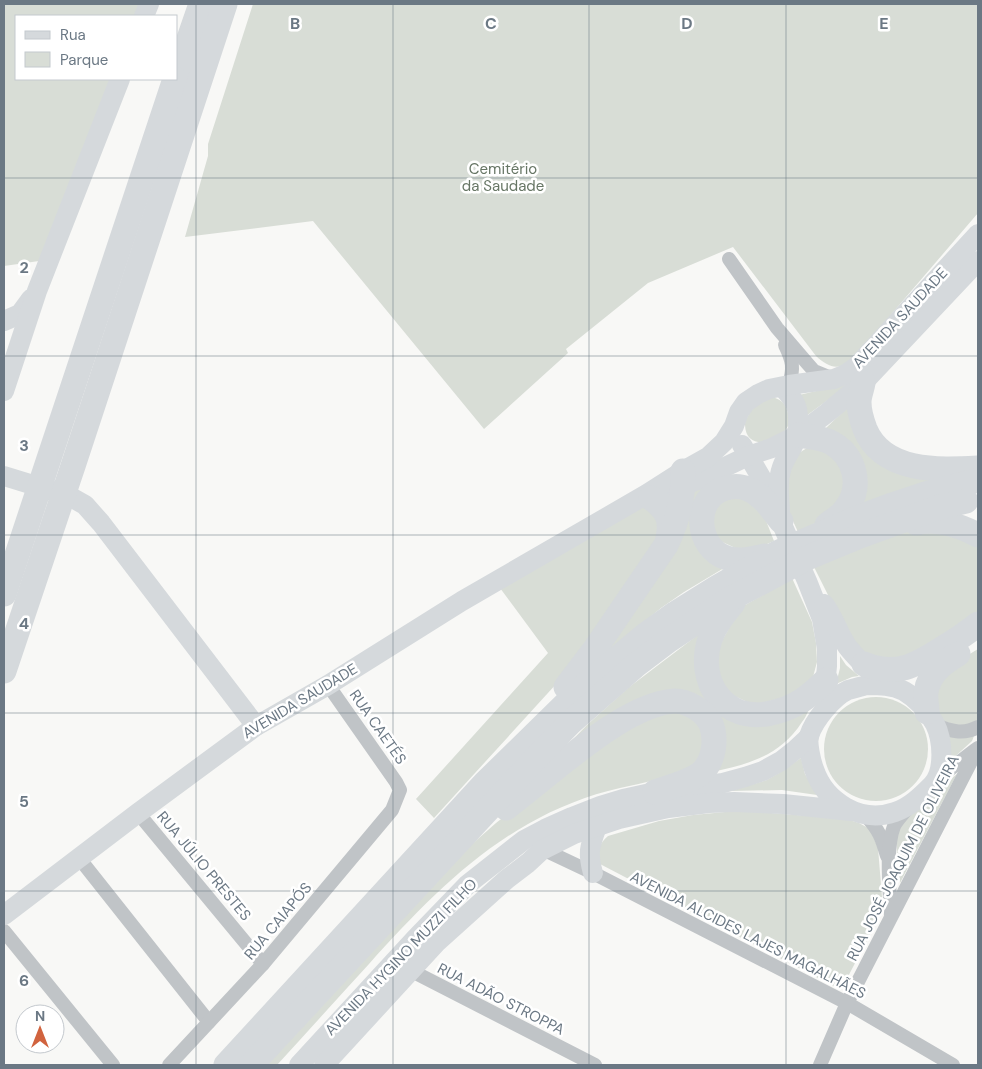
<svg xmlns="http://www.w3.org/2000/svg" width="982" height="1069" font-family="'DM Sans',sans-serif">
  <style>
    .green { fill: #d8ddd6 }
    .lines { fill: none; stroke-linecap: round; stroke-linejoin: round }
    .street { stroke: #c0c4c7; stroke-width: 14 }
    .secondary { stroke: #d5d9dc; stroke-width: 20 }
    .highway { stroke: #d5d9dc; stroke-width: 25 }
    .grid { fill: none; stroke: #6b7884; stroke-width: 1; stroke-opacity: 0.55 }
    .labels { text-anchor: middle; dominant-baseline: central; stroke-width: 5; stroke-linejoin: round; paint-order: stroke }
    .park-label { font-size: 15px; fill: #677665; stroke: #fff }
    .street-label { font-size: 15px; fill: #6b7884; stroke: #fff }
    .grid-label { font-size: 16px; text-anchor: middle; font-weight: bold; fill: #6b7884; stroke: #fff; stroke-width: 5; stroke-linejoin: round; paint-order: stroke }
  </style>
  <rect width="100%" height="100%" fill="#f8f8f6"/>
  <g class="green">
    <polygon points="4,4 141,4 136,16 16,16 16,79 115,79 53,259 4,266"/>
    <path d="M 253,4 L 978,4 L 978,213 L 853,359 C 839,371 829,368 816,356 L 733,247 L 648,283 L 566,349 L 568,353 L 484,429 L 313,221 L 185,237 L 208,156 L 208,144 Z"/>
    <polygon points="851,383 806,416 799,395"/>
    <path d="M 773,397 C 783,401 785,403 788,413 C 789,415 790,418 790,420 C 787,441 746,455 745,425 C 745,420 747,418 749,414 C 756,403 762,402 773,397 Z"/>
    <polygon points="850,405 857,432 949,475 855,508 826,428"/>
    <polygon points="810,446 829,448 850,484 827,517 798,532 787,508 783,483 799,453"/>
    <polygon points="725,478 706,490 724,568 684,592 661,608 591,665 691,488"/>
    <polygon points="741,492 763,513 774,541 756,549 744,552 716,539 711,513 715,506"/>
    <polygon points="642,507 655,510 661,532 568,671 434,818 416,799 548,653 500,588"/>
    <polygon points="921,527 978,545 978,614 898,662 863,654 848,635 811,561"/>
    <polygon points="792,578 812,622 816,643 817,662 813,677 794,695 754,705 721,690 711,661 740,608"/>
    <path d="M 707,628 L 718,705 L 813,701 C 809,708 807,716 802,722 C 780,756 749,764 712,772 L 715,763 L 685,695 L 546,767 L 587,725 L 628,688 Z"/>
    <polygon points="978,649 978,719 976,722 962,728 944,721 938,713 933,688 955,663"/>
    <polygon points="840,656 846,665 859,676 852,677 836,684 840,668"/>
    <circle cx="876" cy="749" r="52"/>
    <path d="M 668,708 L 702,721 L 703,762 C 688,767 672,775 657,779 C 645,783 632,785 620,788 C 588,795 556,808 528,824 C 466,859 416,912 369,964 C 338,998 308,1031 277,1065 L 267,1065 L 471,845 L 496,823 L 582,755 Z"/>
    <polygon points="948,734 974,736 972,741 948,763"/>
    <polygon points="801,758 805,774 817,795 782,790 730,791 767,780 779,773"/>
    <polygon points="957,774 900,883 896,838 902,821 937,790"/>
    <path d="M 725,812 L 759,812 L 846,819 L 859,823 L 870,829 L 878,848 L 882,897 L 880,910 L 877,921 L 841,990 L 600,864 L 597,859 C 599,848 599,844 608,836 L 659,821 L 693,815 Z"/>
  </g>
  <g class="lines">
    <g class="street">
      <polyline points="729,259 777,328 807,363 814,371 831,378"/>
      <path d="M 785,345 C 793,361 794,368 789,385"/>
      <path d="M 936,725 C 950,731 963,735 978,727"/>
      <polyline points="936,780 975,750"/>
      <polyline points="138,813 263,964"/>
      <path d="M 866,816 C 879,830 882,838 887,856"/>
      <polyline points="538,847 593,873 847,1003 953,1065"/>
      <polyline points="79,858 209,1022"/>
      <path d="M 891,916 C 890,891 885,849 894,826 C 897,820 904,813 908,808"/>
      <polyline points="4,931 113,1065"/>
      <polyline points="404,967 595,1065"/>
      <polyline points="169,1065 263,964 392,810 400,790 396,782 328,685"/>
      <polyline points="820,1065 847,1003 978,748"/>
    </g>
    <g class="secondary">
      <polyline points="144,16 149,4"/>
      <polyline points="4,321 20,314 31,299"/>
      <polyline points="4,391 37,291 120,79"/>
      <polyline points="742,445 762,479 807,581 822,619 827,649 827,666 824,696"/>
      <polyline points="4,476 69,496 85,505 101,523 256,726"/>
      <polyline points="671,491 702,478 748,456 772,448 798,435 827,413 863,383 978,261"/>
      <path d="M 780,510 C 779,496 777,481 782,467 C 786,456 794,447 797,436 C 799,432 798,428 798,424 C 799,406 794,399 782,387"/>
      <path d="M 824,604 C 834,617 838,633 847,646 C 855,657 866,666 874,676"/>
      <path d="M 866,685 C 880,685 892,685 904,691 C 916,698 928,711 935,724 C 943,740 945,772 932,785 C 921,796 910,807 895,812 C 861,824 825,802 814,769 C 811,761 807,743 809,736 C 814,720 833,697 848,690 C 854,688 861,687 866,685 Z"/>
      <path d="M 593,873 C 587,852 590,846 597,826"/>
      <polyline points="4,915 138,813 256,726 328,685 462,601 647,494 683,471 708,457 724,442 734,426 739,412 746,402 758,394 769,389 789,385 834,379 846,374 856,367 978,234"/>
      <polyline points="299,1065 414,940 468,884 524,840 545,829 572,817 600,806 623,799 655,792 723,783 745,777 763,771 781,761 795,750 809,737"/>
      <polyline points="324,1065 437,942 507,879 528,863 542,850 574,834 619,819 668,808 709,803 734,802 783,804 851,811"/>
    </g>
    <g class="highway">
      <polyline points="176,76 201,4"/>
      <path d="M 863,383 C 862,389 859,396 859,402 C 859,411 862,421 865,429 C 883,473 939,470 978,468"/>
      <path d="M 798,435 C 809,437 822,437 832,443 C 856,457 863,488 845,510 C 841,516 833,520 827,525"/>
      <path d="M 651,498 C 667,510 672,519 668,538"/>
      <path d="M 916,523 C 938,518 958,525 978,535"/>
      <path d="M 765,556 C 752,559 739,562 727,558 C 695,548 692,497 726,488 C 733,486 741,486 748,489 C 763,495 771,509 781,521"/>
      <polyline points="4,594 175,79"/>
      <path d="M 733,603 C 724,614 715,625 710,639 C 696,681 724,724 771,713 C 795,708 809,697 826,680"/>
      <path d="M 864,664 C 896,677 915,666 943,648 C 955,641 967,633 978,624"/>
      <polyline points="4,671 73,466 225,4"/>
      <path d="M 566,687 L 595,649 L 666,545 C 677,522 684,497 683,471"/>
      <path d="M 927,712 C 927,706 925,699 926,692 C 929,673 943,663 958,654"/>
      <path d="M 506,808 C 523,795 540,781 556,768 C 586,744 635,704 674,701 C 688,701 705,711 711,724 C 717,739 714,762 701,773 C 690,782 669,787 655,792"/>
      <polyline points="226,1065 485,783 584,686 644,636 676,613 716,588 777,553 857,518 892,505 925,494 978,480"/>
      <polyline points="251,1065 535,759 571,722 636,665 669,640 732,598 807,558 860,536 940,507 966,501"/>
    </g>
  </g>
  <path class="grid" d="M 196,4 L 196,1065M 393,4 L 393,1065M 589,4 L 589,1065M 786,4 L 786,1065M 4,178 L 978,178M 4,356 L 978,356M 4,535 L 978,535M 4,713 L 978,713M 4,891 L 978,891"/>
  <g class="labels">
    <g class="park-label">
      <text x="503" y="169">Cemitério<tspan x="503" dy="17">da Saudade</tspan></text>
    </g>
    <g class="street-label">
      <text transform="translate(900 318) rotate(-47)">AVENIDA SAUDADE</text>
      <text transform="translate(300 701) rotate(-31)">AVENIDA SAUDADE</text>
      <text transform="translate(378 727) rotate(55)">RUA CAETÉS</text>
      <text transform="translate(903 858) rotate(-63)">RUA JOSÉ JOAQUIM DE OLIVEIRA</text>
      <text transform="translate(204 866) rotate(50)">RUA JÚLIO PRESTES</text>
      <text transform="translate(278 921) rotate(-50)">RUA CAIAPÓS</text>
      <text transform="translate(748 935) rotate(27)">AVENIDA ALCIDES LAJES MAGALHÃES</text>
      <text transform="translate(401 957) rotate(-46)">AVENIDA HYGINO MUZZI FILHO</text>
      <text transform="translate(501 999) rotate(27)">RUA ADÃO STROPPA</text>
    </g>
  </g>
  <g class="grid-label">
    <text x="295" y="29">B</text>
    <text x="491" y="29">C</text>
    <text x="687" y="29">D</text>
    <text x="884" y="29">E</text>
    <text x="24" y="273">2</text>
    <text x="24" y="451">3</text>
    <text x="24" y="629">4</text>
    <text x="24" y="807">5</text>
    <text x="24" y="986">6</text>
  </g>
  <rect width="982" height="1069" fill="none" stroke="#6b7884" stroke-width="10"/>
  <rect x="15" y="15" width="162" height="65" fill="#ffffff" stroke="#c4c9ce"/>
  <rect x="25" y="31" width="25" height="8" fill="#d5d9dc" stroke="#c4c9ce"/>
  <text x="60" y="40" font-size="15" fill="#6b7884">Rua</text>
  <rect x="25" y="52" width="25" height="15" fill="#d8ddd6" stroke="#c4c9ce"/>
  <text x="60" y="65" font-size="15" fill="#6b7884">Parque</text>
  <g transform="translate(40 1029)"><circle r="24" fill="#ffffff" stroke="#c4c9ce"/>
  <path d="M0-4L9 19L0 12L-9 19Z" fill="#d1633e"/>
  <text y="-8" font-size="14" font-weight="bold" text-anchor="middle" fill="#6b7884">N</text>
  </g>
</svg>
